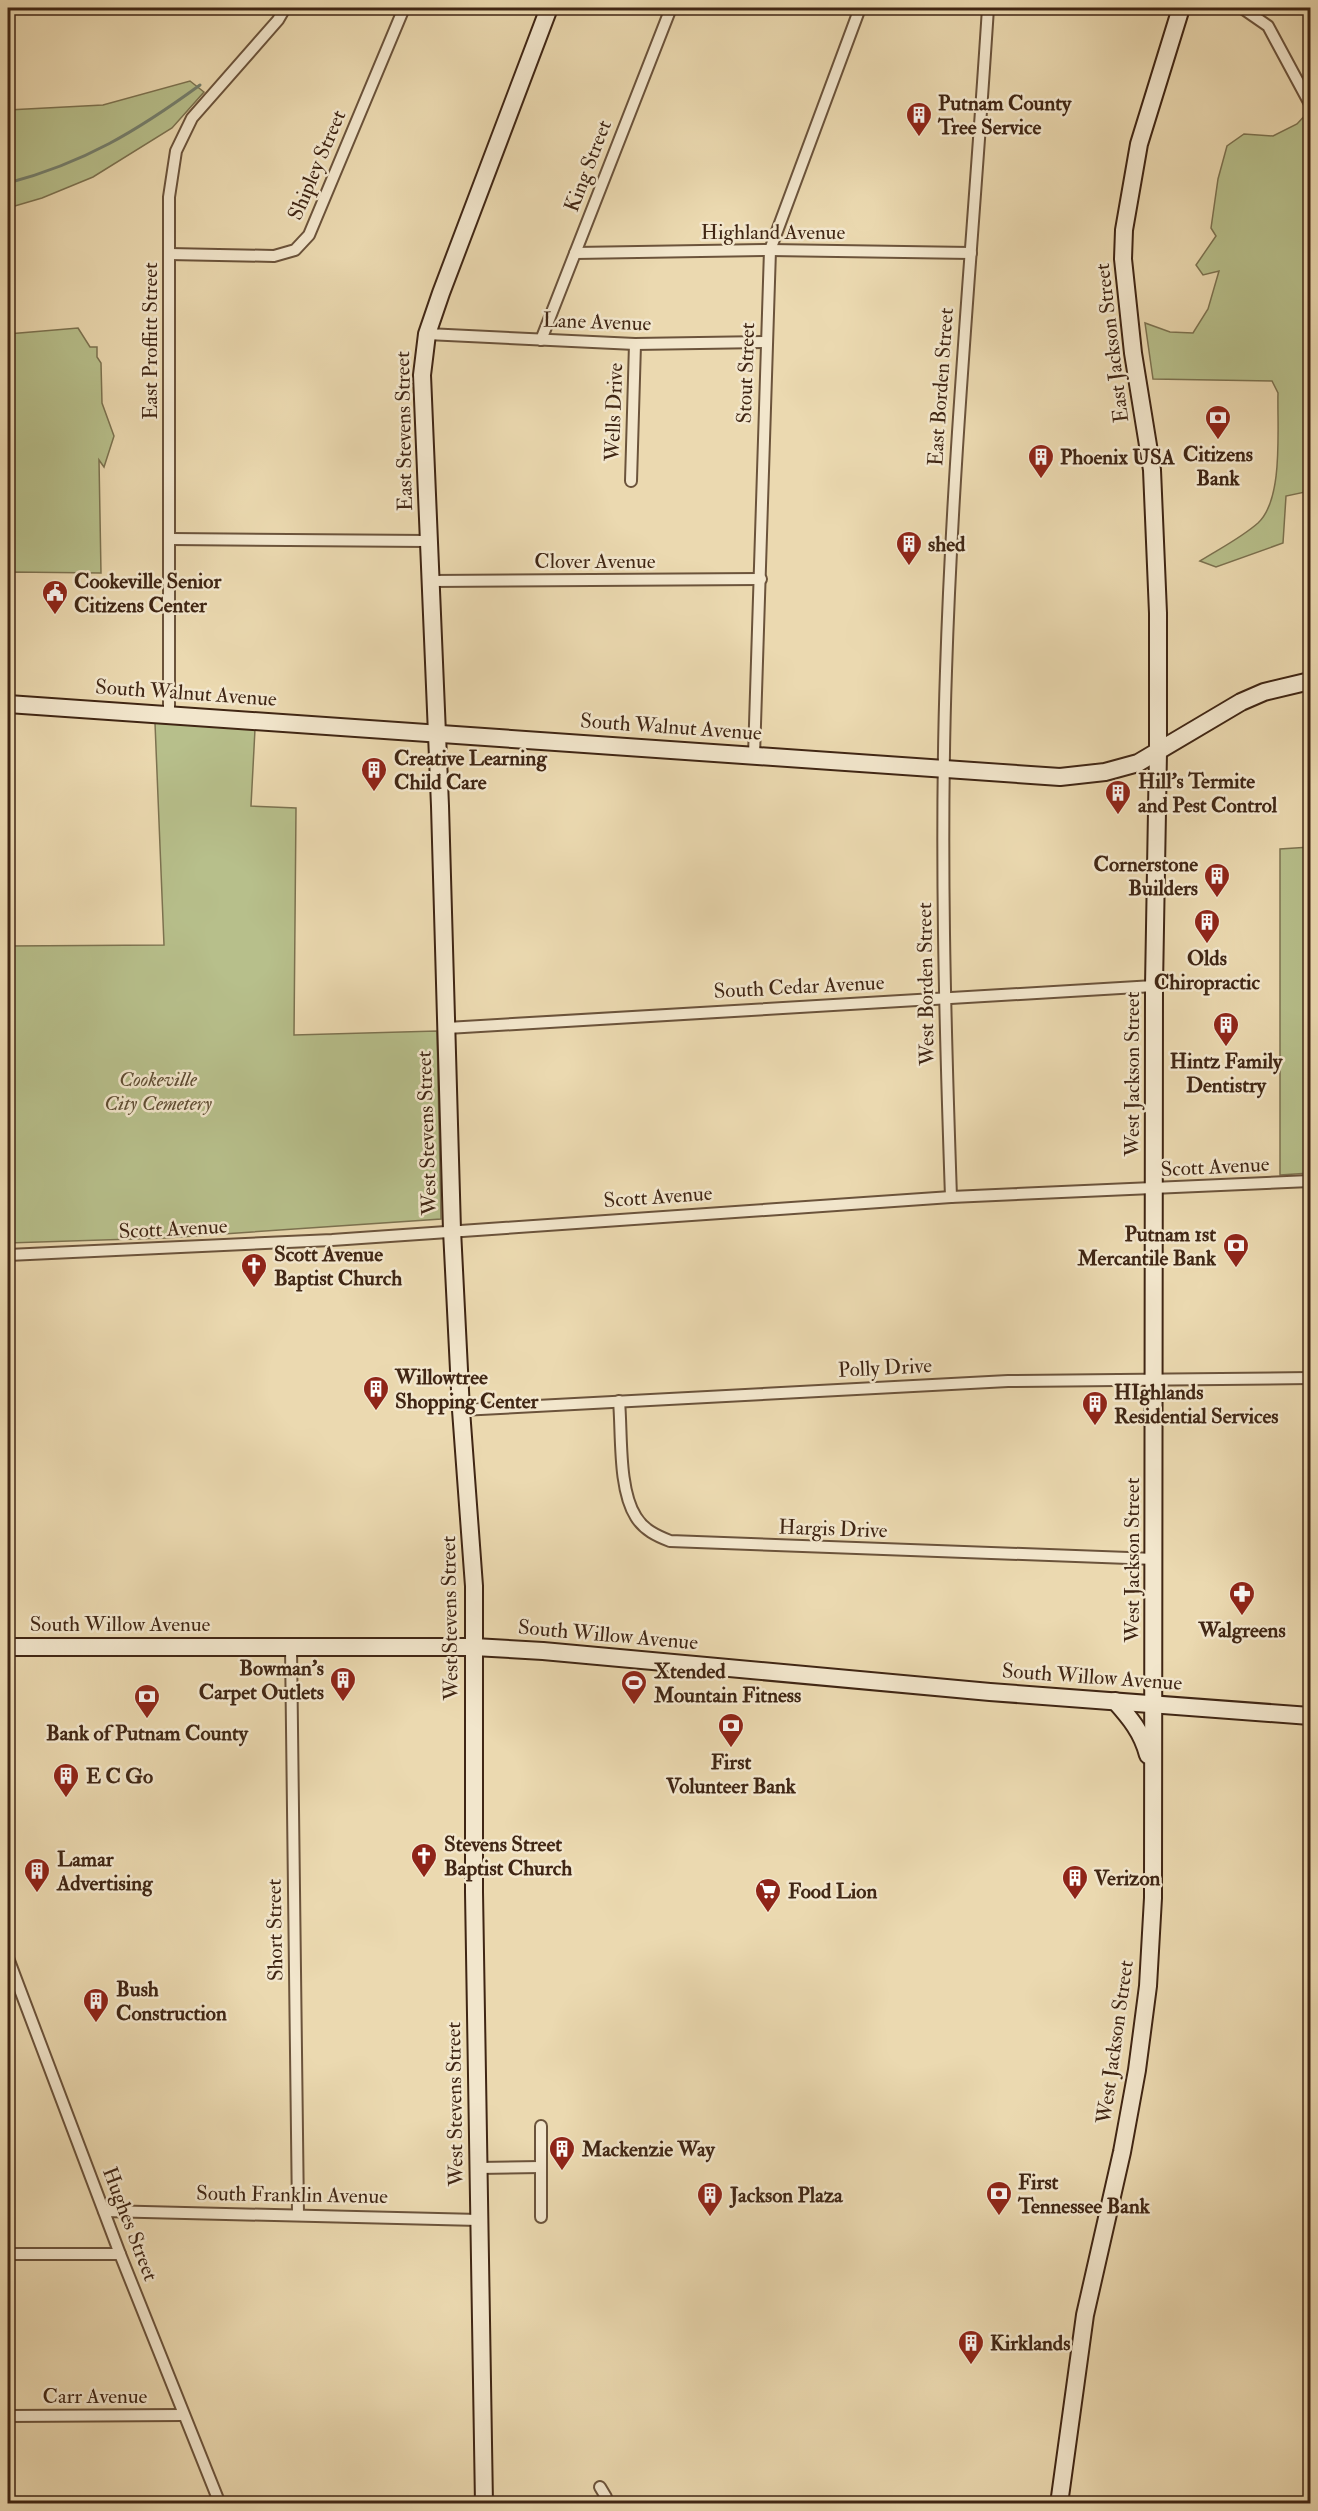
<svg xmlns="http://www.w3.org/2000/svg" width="1318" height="2511" font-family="'IM FELL Double Pica',serif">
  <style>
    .green { fill: #b7bf8b; stroke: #7c7250; stroke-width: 1.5 }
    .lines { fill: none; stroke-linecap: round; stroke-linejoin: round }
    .stream { stroke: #757f6d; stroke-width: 3 }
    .street-casing { stroke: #6b533b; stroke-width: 14 }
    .secondary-casing { stroke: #402614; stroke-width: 20 }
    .street { stroke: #f2e6cc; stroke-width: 10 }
    .secondary { stroke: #f2e6cc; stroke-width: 16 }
    .labels { text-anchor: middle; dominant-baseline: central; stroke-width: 5; stroke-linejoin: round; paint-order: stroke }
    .poi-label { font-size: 21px; font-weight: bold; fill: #402614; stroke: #f2e6cc; text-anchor: start }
    .street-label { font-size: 21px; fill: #402614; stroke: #f2e6cc }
    .park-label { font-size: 21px; font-style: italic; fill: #5e4c32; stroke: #f2e6cc }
  </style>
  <rect width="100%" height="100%" fill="#ebd9b0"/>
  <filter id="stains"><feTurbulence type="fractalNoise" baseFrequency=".00333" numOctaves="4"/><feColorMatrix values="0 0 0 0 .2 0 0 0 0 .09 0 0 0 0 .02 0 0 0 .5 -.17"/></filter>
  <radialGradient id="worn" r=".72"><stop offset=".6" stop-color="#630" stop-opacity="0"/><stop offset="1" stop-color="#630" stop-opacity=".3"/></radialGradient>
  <g class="green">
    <polygon points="190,81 204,92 172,128 93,177 42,198 8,208 8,110 103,105"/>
    <path d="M 1310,110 L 1310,491 L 1286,496 L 1283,543 L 1216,567 L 1200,561 C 1219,549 1241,538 1258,523 C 1284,499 1277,427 1278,393 L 1272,381 L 1153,379 L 1145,323 L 1170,332 L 1193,333 L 1208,309 L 1219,271 L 1203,275 L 1196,265 L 1216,236 L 1211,228 L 1218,179 L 1227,146 L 1244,134 L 1273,136 L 1297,124 Z"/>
    <polygon points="78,328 90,347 97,347 97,357 101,363 102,403 114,436 104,467 99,460 101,573 12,572 8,616 8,334"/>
    <polygon points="155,723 255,729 251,806 296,808 294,1035 437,1031 441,1219 165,1238 8,1243 8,946 164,945"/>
    <polygon points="1310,847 1310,1173 1280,1175 1280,849"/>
  </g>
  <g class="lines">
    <path class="stream" d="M 8,183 C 84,163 137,131 200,85"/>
    <defs>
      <g id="street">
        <polyline points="1242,8 1268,26 1310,104"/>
        <polyline points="575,253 770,250 971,253"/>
        <polyline points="169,254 274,256 295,250 309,235 404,8"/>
        <polyline points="427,334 635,344 766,342"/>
        <polyline points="541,340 671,8"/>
        <polyline points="631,481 635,344"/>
        <polyline points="171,539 428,541"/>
        <polyline points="430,581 761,579"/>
        <polyline points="169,713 169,197 176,151 192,118 278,20 285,8"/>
        <polyline points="754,756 770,250 860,8"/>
        <polyline points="447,1028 1154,986"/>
        <path d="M 951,1197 C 945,1022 940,846 946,671 C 953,449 974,229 988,8"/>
        <polyline points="8,1255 332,1240 951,1197 1310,1181"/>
        <path d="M 619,1401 C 622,1434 618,1489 636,1517 C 644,1530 657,1536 670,1541 L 1155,1559"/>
        <polyline points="461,1410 1008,1381 1310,1378"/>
        <polyline points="291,1647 298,2214"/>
        <polyline points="8,1958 120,2254 220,2504"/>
        <polyline points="478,2168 541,2167"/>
        <polyline points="104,2211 479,2220"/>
        <polyline points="541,2217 541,2126"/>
        <polyline points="8,2254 120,2254"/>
        <polyline points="8,2416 183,2415"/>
        <polyline points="600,2487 606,2497"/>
      </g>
      <g id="secondary">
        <polyline points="8,704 1060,777 1105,772 1138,763 1241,702 1264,692 1310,681"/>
        <polyline points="8,1647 474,1647 543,1651 990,1692 1310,1716"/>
        <path d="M 1115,1701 C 1130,1718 1142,1732 1148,1755"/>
        <polyline points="484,2504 474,1892 474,1586 461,1410 452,1230 440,806 422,375 427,334 441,293 549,8"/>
        <polyline points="1059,2504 1085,2315 1122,2152 1137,2070 1148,1986 1153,1898 1154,986 1158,752 1158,613 1152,470 1133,353 1123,259 1124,230 1139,144 1181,8"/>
      </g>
    </defs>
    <use href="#street" class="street-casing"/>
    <use href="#secondary" class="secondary-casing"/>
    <use href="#street" class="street"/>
    <use href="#secondary" class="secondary"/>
  </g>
  <defs>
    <symbol id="building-pin" viewBox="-11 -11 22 30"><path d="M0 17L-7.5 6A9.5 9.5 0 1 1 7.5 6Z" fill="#8f2418" stroke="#f2e6cc"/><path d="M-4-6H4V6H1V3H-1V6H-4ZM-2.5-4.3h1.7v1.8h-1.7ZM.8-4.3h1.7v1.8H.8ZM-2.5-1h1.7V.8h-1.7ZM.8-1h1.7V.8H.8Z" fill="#fff"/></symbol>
    <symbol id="bank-pin" viewBox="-11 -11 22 30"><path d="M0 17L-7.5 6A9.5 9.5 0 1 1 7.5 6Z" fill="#8f2418" stroke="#f2e6cc"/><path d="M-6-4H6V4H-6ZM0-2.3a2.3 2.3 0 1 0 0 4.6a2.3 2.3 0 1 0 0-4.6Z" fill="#fff"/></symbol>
    <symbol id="civic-pin" viewBox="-11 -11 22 30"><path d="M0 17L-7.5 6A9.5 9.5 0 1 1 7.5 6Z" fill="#8f2418" stroke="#f2e6cc"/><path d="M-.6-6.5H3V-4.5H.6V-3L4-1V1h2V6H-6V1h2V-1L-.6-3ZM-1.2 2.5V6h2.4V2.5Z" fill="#fff"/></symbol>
    <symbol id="church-pin" viewBox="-11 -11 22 30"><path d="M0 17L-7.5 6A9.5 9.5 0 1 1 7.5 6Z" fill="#8f2418" stroke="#f2e6cc"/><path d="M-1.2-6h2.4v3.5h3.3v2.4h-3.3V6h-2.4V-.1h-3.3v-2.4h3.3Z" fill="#fff"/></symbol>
    <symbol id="pharmacy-pin" viewBox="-11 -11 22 30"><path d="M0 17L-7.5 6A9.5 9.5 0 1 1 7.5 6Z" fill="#8f2418" stroke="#f2e6cc"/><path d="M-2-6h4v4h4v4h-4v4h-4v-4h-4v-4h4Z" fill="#fff"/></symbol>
    <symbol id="stadium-pin" viewBox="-11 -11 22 30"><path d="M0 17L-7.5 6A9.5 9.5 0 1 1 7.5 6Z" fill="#8f2418" stroke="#f2e6cc"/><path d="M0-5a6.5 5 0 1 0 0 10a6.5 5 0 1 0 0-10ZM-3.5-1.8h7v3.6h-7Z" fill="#fff"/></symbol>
    <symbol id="supermarket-pin" viewBox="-11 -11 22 30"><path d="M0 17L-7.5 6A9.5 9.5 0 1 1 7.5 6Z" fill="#8f2418" stroke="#f2e6cc"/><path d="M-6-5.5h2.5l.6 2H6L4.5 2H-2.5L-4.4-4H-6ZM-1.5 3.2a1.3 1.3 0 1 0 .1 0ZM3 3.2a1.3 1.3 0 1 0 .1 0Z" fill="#fff"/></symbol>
  </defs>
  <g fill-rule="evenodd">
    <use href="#building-pin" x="904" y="100" width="30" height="40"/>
    <use href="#bank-pin" x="1203" y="403" width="30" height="40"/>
    <use href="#building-pin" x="1026" y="442" width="30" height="40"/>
    <use href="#building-pin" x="894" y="529" width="30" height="40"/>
    <use href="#civic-pin" x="40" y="578" width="30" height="40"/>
    <use href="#building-pin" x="359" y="755" width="30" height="40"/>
    <use href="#building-pin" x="1103" y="778" width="30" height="40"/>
    <use href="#building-pin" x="1202" y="861" width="30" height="40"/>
    <use href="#building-pin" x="1192" y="907" width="30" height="40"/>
    <use href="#building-pin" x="1211" y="1010" width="30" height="40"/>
    <use href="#bank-pin" x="1221" y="1231" width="30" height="40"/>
    <use href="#church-pin" x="239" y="1251" width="30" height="40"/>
    <use href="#building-pin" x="361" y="1374" width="30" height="40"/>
    <use href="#building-pin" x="1080" y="1389" width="30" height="40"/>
    <use href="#pharmacy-pin" x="1227" y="1579" width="30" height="40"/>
    <use href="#building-pin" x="328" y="1665" width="30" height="40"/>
    <use href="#stadium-pin" x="619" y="1668" width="30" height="40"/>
    <use href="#bank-pin" x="132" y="1682" width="30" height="40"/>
    <use href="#bank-pin" x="716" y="1711" width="30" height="40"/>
    <use href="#building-pin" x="51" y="1761" width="30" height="40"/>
    <use href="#church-pin" x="409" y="1841" width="30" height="40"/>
    <use href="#building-pin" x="22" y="1856" width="30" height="40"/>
    <use href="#building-pin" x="1060" y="1863" width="30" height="40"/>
    <use href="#supermarket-pin" x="753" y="1876" width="30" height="40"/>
    <use href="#building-pin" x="81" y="1986" width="30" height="40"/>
    <use href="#building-pin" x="547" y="2134" width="30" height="40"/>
    <use href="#bank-pin" x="984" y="2179" width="30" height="40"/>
    <use href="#building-pin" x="695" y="2180" width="30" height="40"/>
    <use href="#building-pin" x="956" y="2328" width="30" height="40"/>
  </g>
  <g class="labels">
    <g class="poi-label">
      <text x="938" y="103">Putnam County<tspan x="938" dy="24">Tree Service</tspan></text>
      <text x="1218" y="454" text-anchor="middle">Citizens<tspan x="1218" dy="24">Bank</tspan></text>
      <text x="1060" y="457">Phoenix USA</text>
      <text x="928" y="544">shed</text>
      <text x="74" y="581">Cookeville Senior<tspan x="74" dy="24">Citizens Center</tspan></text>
      <text x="394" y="758">Creative Learning<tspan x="394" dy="24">Child Care</tspan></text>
      <text x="1138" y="781">Hill's Termite<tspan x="1138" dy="24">and Pest Control</tspan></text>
      <text x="1198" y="864" text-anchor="end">Cornerstone<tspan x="1198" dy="24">Builders</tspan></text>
      <text x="1207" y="958" text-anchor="middle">Olds<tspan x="1207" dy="24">Chiropractic</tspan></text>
      <text x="1226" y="1061" text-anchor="middle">Hintz Family<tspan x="1226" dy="24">Dentistry</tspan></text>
      <text x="1216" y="1234" text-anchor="end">Putnam 1st<tspan x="1216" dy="24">Mercantile Bank</tspan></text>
      <text x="274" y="1254">Scott Avenue<tspan x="274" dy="24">Baptist Church</tspan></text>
      <text x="395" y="1377">Willowtree<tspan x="395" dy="24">Shopping Center</tspan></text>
      <text x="1114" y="1392">HIghlands<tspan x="1114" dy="24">Residential Services</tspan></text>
      <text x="1242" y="1630" text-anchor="middle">Walgreens</text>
      <text x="324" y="1668" text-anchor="end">Bowman's<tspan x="324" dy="24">Carpet Outlets</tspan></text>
      <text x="654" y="1671">Xtended<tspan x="654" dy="24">Mountain Fitness</tspan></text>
      <text x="147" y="1733" text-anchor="middle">Bank of Putnam County</text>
      <text x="731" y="1762" text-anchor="middle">First<tspan x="731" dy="24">Volunteer Bank</tspan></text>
      <text x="86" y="1776">E C Go</text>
      <text x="444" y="1844">Stevens Street<tspan x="444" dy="24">Baptist Church</tspan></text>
      <text x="57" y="1859">Lamar<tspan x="57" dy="24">Advertising</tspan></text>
      <text x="1094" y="1878">Verizon</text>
      <text x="788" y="1891">Food Lion</text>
      <text x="116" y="1989">Bush<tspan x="116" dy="24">Construction</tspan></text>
      <text x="582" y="2149">Mackenzie Way</text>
      <text x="1018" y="2182">First<tspan x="1018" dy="24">Tennessee Bank</tspan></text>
      <text x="730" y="2195">Jackson Plaza</text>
      <text x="990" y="2343">Kirklands</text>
    </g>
    <g class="street-label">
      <text transform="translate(317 165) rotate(-67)">Shipley Street</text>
      <text transform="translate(588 166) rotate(-69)">King Street</text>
      <text x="773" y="232">Highland Avenue</text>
      <text transform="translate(597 322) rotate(2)">Lane Avenue</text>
      <text transform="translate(150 341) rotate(-90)">East Proffitt Street</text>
      <text transform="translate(1112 343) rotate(-97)">East Jackson Street</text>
      <text transform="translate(746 373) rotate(-88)">Stout Street</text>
      <text transform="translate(941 387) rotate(-86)">East Borden Street</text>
      <text transform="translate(614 412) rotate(-88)">Wells Drive</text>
      <text transform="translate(404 431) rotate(-91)">East Stevens Street</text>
      <text x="595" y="561">Clover Avenue</text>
      <text transform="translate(186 693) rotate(4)">South Walnut Avenue</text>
      <text transform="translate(671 727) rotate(4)">South Walnut Avenue</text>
      <text transform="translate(926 984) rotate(-91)">West Borden Street</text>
      <text transform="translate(799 987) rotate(-3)">South Cedar Avenue</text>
      <text transform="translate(1132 1074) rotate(-90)">West Jackson Street</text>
      <text transform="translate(427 1133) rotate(-92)">West Stevens Street</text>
      <text transform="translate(1215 1167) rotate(-3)">Scott Avenue</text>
      <text transform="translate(658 1197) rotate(-4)">Scott Avenue</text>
      <text transform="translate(173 1229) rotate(-3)">Scott Avenue</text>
      <text transform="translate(885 1368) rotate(-3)">Polly Drive</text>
      <text transform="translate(833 1529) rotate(2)">Hargis Drive</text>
      <text transform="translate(1132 1560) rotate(-90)">West Jackson Street</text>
      <text transform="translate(450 1618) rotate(-91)">West Stevens Street</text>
      <text x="120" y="1624">South Willow Avenue</text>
      <text transform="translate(608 1635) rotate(5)">South Willow Avenue</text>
      <text transform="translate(1092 1677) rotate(4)">South Willow Avenue</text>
      <text transform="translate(275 1930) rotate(-91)">Short Street</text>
      <text transform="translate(1115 2042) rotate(-82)">West Jackson Street</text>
      <text transform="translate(455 2104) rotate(-91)">West Stevens Street</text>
      <text transform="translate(292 2195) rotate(1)">South Franklin Avenue</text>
      <text transform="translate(130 2224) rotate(69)">Hughes Street</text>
      <text x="95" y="2396">Carr Avenue</text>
    </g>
    <g class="park-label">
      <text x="158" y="1079">Cookeville<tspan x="158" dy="24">City Cemetery</tspan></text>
    </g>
  </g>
  <rect width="1318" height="2511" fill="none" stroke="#ebd9b0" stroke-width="30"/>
  <rect x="9" y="9" width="1300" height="2493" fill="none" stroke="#402614" stroke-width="3"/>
  <rect x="15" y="15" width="1288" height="2481" fill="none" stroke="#402614" stroke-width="1.5"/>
  <rect width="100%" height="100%" filter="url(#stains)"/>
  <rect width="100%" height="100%" fill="url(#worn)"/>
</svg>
